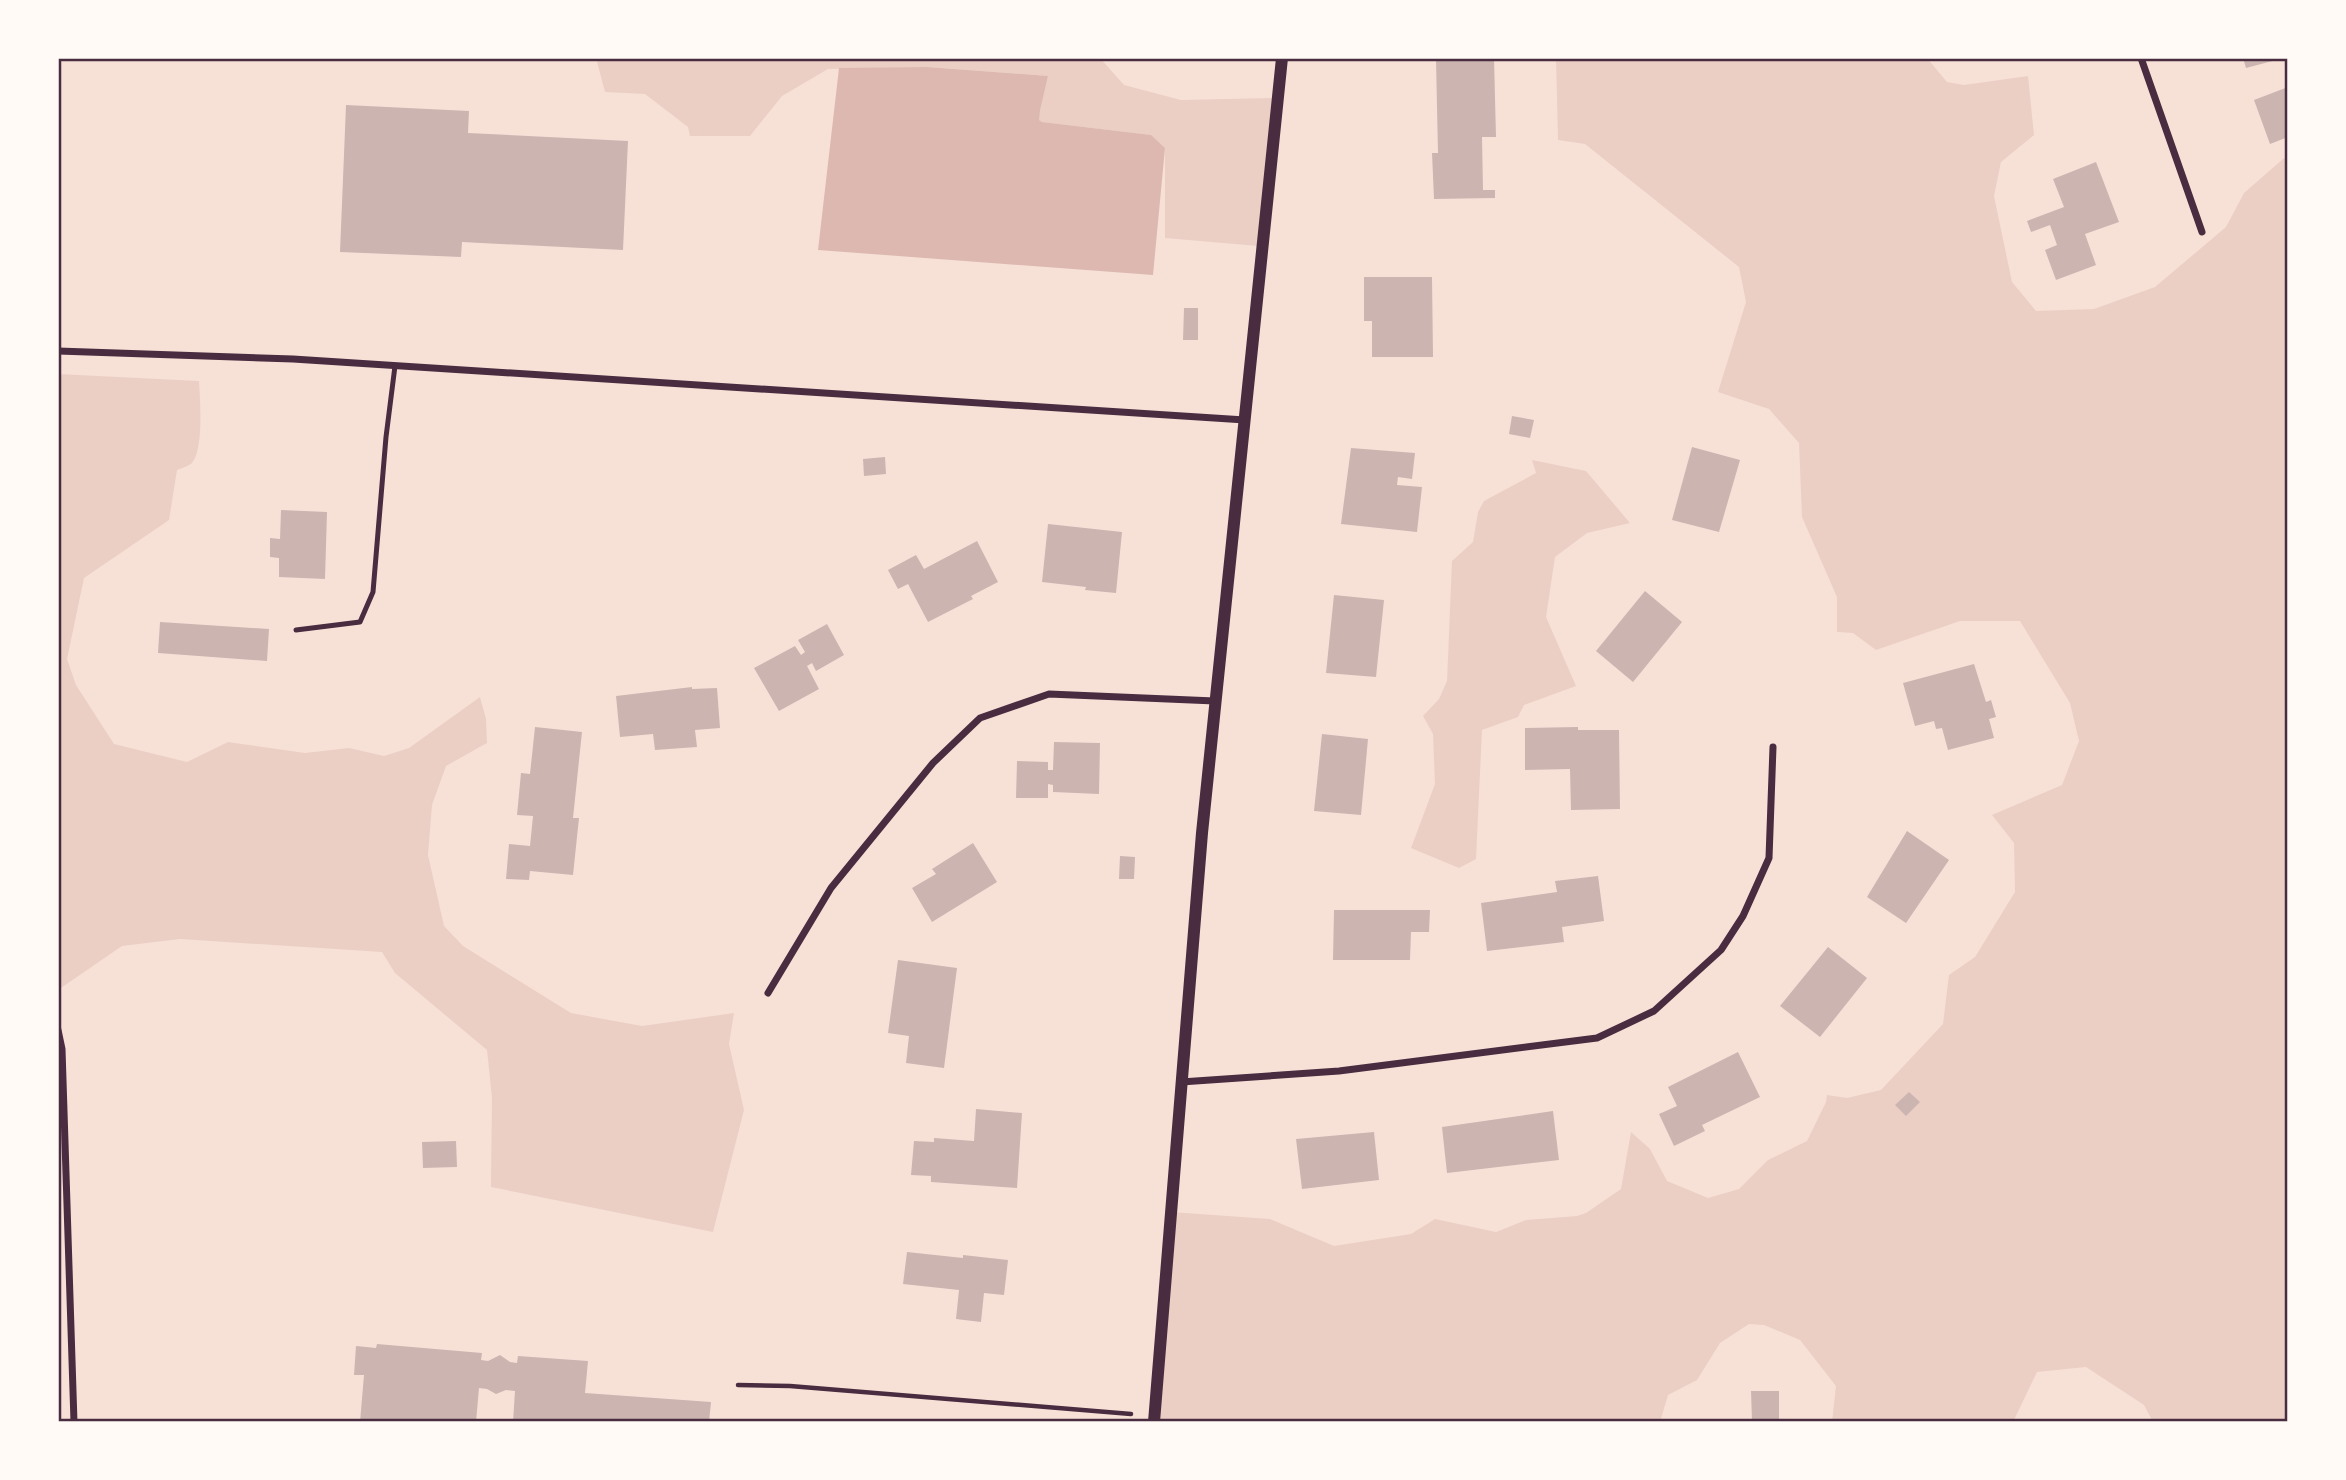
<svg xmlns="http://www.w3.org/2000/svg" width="2346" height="1480" font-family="'Exo 2',sans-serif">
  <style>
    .green { fill: #ebcfc5 }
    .water { fill: #dcb8b0 }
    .building { fill: #ccb4b1 }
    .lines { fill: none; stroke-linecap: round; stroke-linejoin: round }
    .path { stroke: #4a2c40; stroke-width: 4.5 }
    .service { stroke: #4a2c40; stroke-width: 5 }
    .minor { stroke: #4a2c40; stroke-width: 7 }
    .tertiary { stroke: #4a2c40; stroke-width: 12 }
    .neatline { fill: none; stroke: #4a2c40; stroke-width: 2.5 }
  </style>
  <rect width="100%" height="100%" fill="#f7e1d7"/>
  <g class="green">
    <polygon points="596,58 1100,58 1124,85 1181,100 1272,98 1258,246 1165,238 1165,148 1150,135 1042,122 1039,120 1039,111 1048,76 927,67 828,69 782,96 750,136 690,136 688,127 645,94 605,92"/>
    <polygon points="1556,58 1927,58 1947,82 1964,85 2028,76 2034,135 2001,162 1994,196 2012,282 2036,311 2094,309 2155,287 2226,227 2244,193 2283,159 2288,157 2288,1422 2153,1422 2144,1405 2086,1367 2037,1372 2013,1422 1832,1422 1836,1386 1800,1340 1764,1325 1749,1324 1720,1343 1697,1380 1668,1395 1660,1422 1149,1422 1171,1212 1270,1219 1334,1246 1411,1234 1435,1219 1496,1232 1526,1220 1577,1216 1586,1213 1621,1189 1631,1132 1650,1149 1667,1181 1708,1198 1739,1189 1768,1160 1807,1141 1826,1102 1827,1095 1847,1098 1881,1090 1943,1024 1949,975 1975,957 2015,892 2014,843 1992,815 2062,785 2079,741 2070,703 2020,621 1960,621 1876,650 1853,633 1837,632 1837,597 1802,517 1799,443 1769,409 1718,392 1746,302 1739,267 1585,144 1558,140"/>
    <path d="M 58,374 L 199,381 C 200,398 204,449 192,463 C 189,466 182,468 177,470 L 169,520 L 84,578 L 67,659 L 76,685 L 114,744 L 187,762 L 228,742 L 305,753 L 349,748 L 384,756 L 409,748 L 480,697 L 486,719 L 487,743 L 446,766 L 432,805 L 428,855 L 444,926 L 463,946 L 571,1013 L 642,1026 L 734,1013 L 729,1044 L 744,1110 L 713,1232 L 491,1187 L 492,1098 L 487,1050 L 395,973 L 382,952 L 180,939 L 122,946 L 58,990 Z"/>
    <polygon points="1532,460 1586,471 1630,523 1587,533 1555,557 1546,617 1576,686 1524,705 1518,717 1482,730 1476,859 1459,868 1411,848 1435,784 1433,734 1423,716 1439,699 1447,681 1452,561 1473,542 1478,512 1484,501 1536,473"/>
  </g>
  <polygon class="water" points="927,67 1048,76 1040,110 1039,120 1042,122 1151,135 1165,148 1153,275 818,250 839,68"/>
  <g class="building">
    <polygon points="1494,58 1496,137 1482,137 1483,190 1495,190 1495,198 1434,199 1432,153 1438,153 1436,60"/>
    <polygon points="2243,58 2280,58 2280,59 2246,68"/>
    <polygon points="2288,87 2288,137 2270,144 2254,100"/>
    <polygon points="346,105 469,111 468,133 628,141 623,250 462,242 461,257 340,252"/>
    <polygon points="2096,162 2119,222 2085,234 2096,265 2056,280 2045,250 2057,245 2050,225 2031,232 2027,221 2064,207 2053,179"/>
    <polygon points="1364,277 1432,277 1433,357 1372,357 1372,321 1364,321"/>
    <polygon points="1184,308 1198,308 1198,340 1183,340"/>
    <polygon points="1512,416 1534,420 1530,438 1509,434"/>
    <polygon points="1692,447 1740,460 1719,532 1672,520"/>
    <polygon points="1351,448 1415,453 1412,479 1398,477 1397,485 1422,487 1417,532 1341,524"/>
    <polygon points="885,457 886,474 864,476 863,459"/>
    <polygon points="281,510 327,512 325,579 279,577 279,558 270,557 270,538 280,539"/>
    <polygon points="1048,524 1122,532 1116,593 1085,590 1086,587 1042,582"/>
    <polygon points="977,541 998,582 971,596 973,599 928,622 908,584 898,589 888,570 916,555 924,569"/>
    <polygon points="1645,591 1682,622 1633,682 1596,651"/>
    <polygon points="1334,595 1384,600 1376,677 1326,673"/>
    <polygon points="160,622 269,629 267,661 158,653"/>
    <polygon points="827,624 844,655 816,671 812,663 807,666 819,689 779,711 754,668 795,646 801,655 805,652 798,640"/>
    <polygon points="1974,664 1986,702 1991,700 1996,717 1989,719 1994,738 1948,750 1942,728 1936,729 1934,721 1915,726 1903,683"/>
    <polygon points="692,687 692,689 717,688 720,728 695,730 697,747 655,750 653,734 620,737 616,696"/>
    <polygon points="535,727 582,732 573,818 579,818 573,875 530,871 529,880 506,879 509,844 530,846 533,816 517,815 521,773 530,774"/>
    <polygon points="1578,727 1578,730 1619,730 1620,809 1571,810 1570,769 1525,770 1525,728"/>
    <polygon points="1322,734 1368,739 1361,815 1314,811"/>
    <polygon points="1054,742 1100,743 1099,794 1053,792 1053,785 1048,784 1048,798 1016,798 1017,761 1048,762 1048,770 1053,770"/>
    <polygon points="1907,831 1949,860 1906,923 1867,897"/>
    <polygon points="973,843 997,882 932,922 912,888 936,874 932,869"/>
    <polygon points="1120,856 1135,857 1134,879 1119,879"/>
    <polygon points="1598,876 1604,921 1562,927 1564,942 1487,951 1481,903 1557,892 1555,881"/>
    <polygon points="1334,910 1430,910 1429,932 1411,932 1410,960 1333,960"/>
    <polygon points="1828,947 1867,978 1820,1037 1780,1006"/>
    <polygon points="898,960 957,968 944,1068 906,1063 909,1036 888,1033"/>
    <polygon points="1738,1052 1760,1097 1702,1125 1705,1131 1674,1146 1659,1114 1677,1106 1668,1087"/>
    <polygon points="1909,1092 1920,1102 1906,1116 1895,1105"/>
    <polygon points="976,1109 1022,1113 1017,1188 931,1182 931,1176 911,1175 914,1141 934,1142 934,1138 974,1141"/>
    <polygon points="1553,1111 1559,1160 1447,1173 1442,1127"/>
    <polygon points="1374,1132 1379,1180 1302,1189 1296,1139"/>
    <polygon points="456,1141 457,1167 423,1168 422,1142"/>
    <polygon points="907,1252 963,1258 963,1255 1008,1260 1004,1295 984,1293 981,1322 956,1319 959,1290 903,1284"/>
    <polygon points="377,1344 482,1353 481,1360 488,1361 500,1355 510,1362 517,1363 518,1356 588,1361 585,1393 711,1402 709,1422 513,1422 515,1391 506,1390 496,1394 487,1389 479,1388 476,1422 360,1422 364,1375 354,1375 356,1346 376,1348"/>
    <polygon points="1751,1391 1779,1391 1779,1420 1752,1421"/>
  </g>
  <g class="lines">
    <polyline class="path" points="738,1385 790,1386 1131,1414"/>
    <polyline class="service" points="296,630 360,622 373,592 386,437 395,366"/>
    <g class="minor">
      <polyline points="2141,58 2202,232"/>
      <polyline points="58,351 293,359 1245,420"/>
      <polyline points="768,993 831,888 933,763 980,718 1049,694 1215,701"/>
      <polyline points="58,1030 62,1049 74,1422"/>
      <polyline points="1181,1082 1339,1071 1597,1038 1654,1011 1721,950 1743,916 1769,858 1773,747"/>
    </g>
    <polyline class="tertiary" points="1154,1422 1202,833 1282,58"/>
  </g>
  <rect width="2346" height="1480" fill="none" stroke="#fffaf5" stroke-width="119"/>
  <rect x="60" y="60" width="2226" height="1360" class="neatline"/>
</svg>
